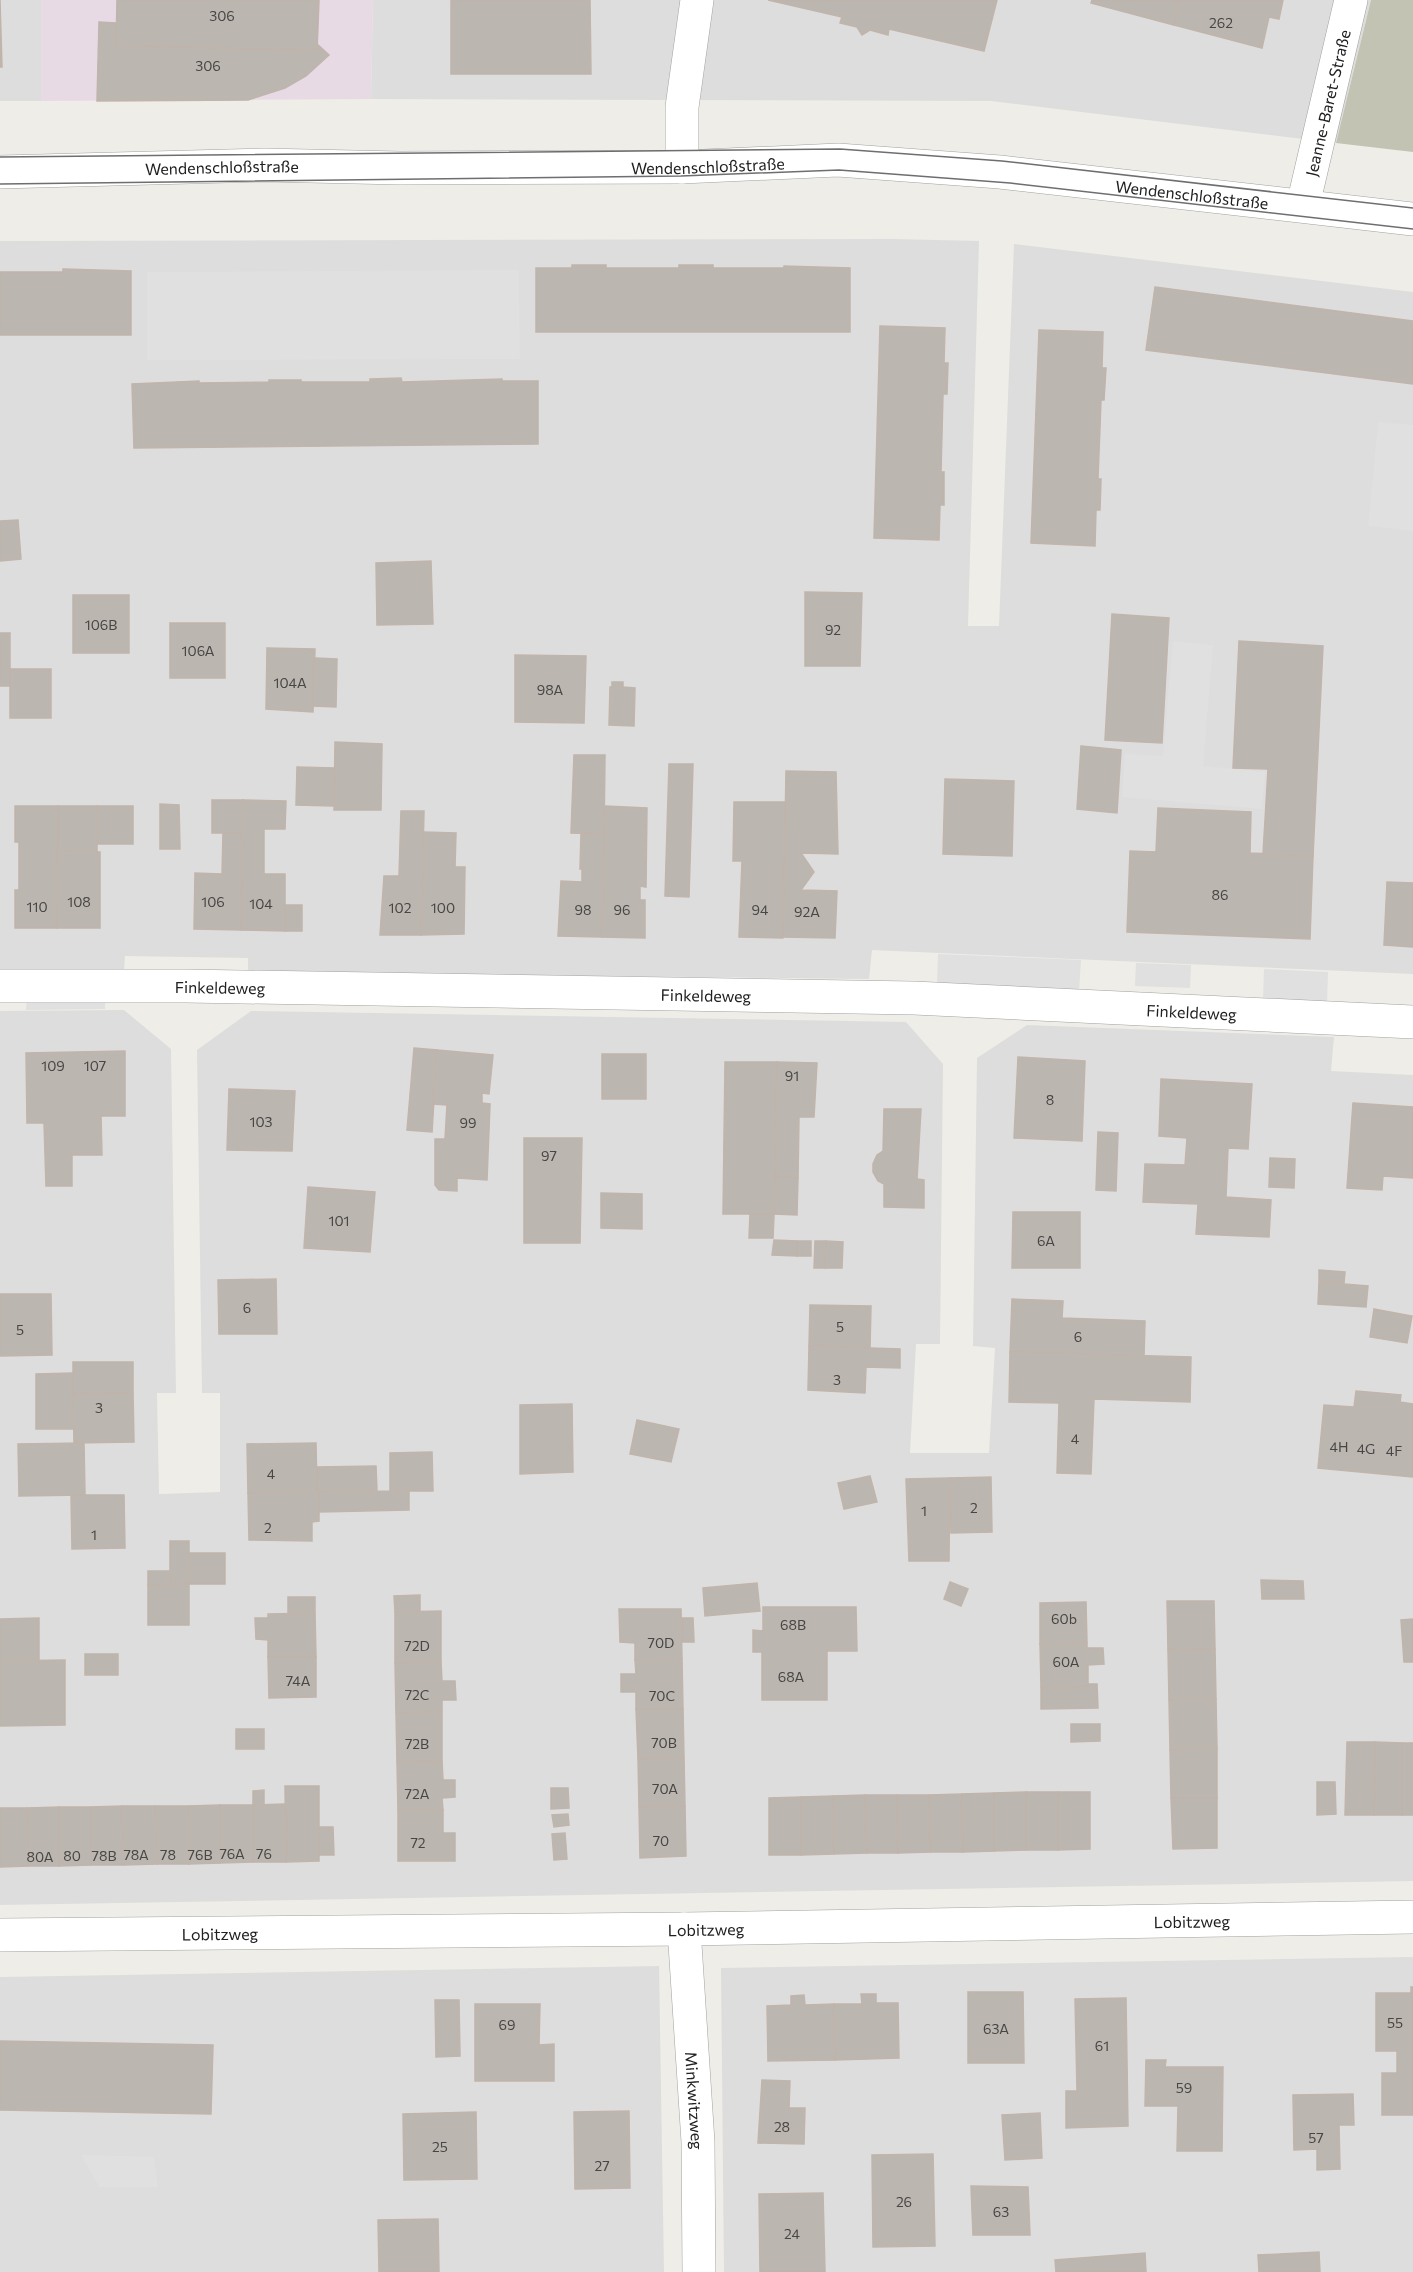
<svg xmlns="http://www.w3.org/2000/svg" width="1413" height="2272" font-family="Commissioner,sans-serif">
  <style>
    .residential { fill: #dedddd }
    .industrial { fill: #e8dae5 }
    .construction { fill: #c3c3b3 }
    .parking { fill: #e0e0e0 }
    .building { fill: #bcb6b0; stroke: #c0b4ab; stroke-width: 1.5 }
    .lines { fill: none; stroke-linecap: round; stroke-linejoin: round }
    .minor-casing { stroke: #a1a1a1; stroke-width: 34 }
    .minor { stroke: #fff; stroke-width: 33 }
    .tram { stroke: #6e6e6e; stroke-width: 1.5 }
    .labels { text-anchor: middle; dominant-baseline: central; stroke-width: 4.5; stroke-linejoin: round; paint-order: stroke }
    .number-label { font-size: 14px; fill: #474644 }
    .street-label { font-size: 16px; fill: #202020; stroke: #fff }
  </style>
  <rect width="100%" height="100%" fill="#efede7"/>
  <g class="residential">
    <rect x="0" y="0" width="41" height="101"/>
    <polygon points="373,0 1371,0 1336,143 991,101 371,99"/>
    <polygon points="892,239 979,241 968,626 999,626 1014,244 1413,292 1413,974 872,950 869,979 248,972 248,958 125,956 124,970 0,971 0,241"/>
    <polygon points="124,1010 171,1049 176,1393 157,1393 159,1494 220,1492 220,1393 202,1393 197,1050 251,1011 906,1022 943,1064 940,1344 916,1344 910,1453 989,1453 995,1348 973,1346 977,1058 1027,1025 1334,1037 1331,1071 1413,1075 1413,1881 0,1905 0,1011"/>
    <polygon points="1413,1957 1413,2272 724,2272 721,1968"/>
    <polygon points="659,1966 664,2272 0,2272 0,1977"/>
  </g>
  <polygon class="industrial" points="41,0 373,0 371,99 41,101"/>
  <polygon class="construction" points="1371,0 1413,0 1413,152 1336,143"/>
  <g class="parking">
    <polygon points="519,270 520,359 147,360 147,272"/>
    <polygon points="1378,422 1413,425 1413,531 1368,526"/>
    <polygon points="1173,641 1213,645 1203,766 1265,772 1262,809 1122,797 1125,754 1163,756"/>
    <polygon points="938,954 1081,960 1079,991 937,985"/>
    <polygon points="1136,963 1191,965 1190,988 1135,986"/>
    <polygon points="1264,969 1328,972 1327,1002 1263,1000"/>
    <polygon points="105,997 105,1009 26,1010 27,998"/>
    <polygon points="81,2155 154,2157 158,2187 99,2187"/>
  </g>
  <g class="building">
    <polygon points="0,0 2,67 0,67"/>
    <polygon points="117,0 319,0 317,51 116,45"/>
    <polygon points="451,0 590,0 591,74 451,74"/>
    <polygon points="768,0 997,0 984,51 889,29 888,35 870,30 862,35 857,27 840,23 842,17"/>
    <polygon points="1092,0 1180,0 1174,25 1091,3"/>
    <polygon points="1180,0 1283,0 1279,19 1269,17 1262,48 1174,25"/>
    <polygon points="99,22 116,23 116,45 317,51 317,44 329,55 306,76 285,88 248,100 97,101"/>
    <polygon points="572,265 606,265 606,268 679,268 679,265 713,265 713,268 784,268 784,266 850,268 850,332 536,332 536,268 572,268"/>
    <polygon points="63,269 131,271 131,335 0,335 0,272 63,272"/>
    <polygon points="1155,287 1413,321 1413,384 1146,350"/>
    <polygon points="880,326 945,328 944,363 948,363 947,394 943,394 941,472 944,472 944,505 940,505 939,540 874,538"/>
    <polygon points="1039,330 1103,332 1102,368 1106,368 1104,400 1101,400 1098,479 1101,479 1100,510 1096,510 1095,546 1031,543"/>
    <polygon points="401,378 402,382 502,379 502,381 538,381 538,444 134,448 132,384 199,381 199,383 269,382 269,380 301,380 301,382 370,382 370,379"/>
    <polygon points="18,520 21,559 0,561 0,521"/>
    <polygon points="431,561 433,624 377,625 376,563"/>
    <polygon points="805,592 862,593 860,666 805,666"/>
    <rect x="73" y="595" width="56" height="58"/>
    <polygon points="1112,614 1169,618 1162,743 1105,740"/>
    <rect x="170" y="623" width="55" height="55"/>
    <rect x="0" y="633" width="10" height="53"/>
    <polygon points="1239,641 1323,646 1313,856 1263,854 1268,769 1233,768"/>
    <polygon points="267,648 315,649 313,712 266,709"/>
    <polygon points="515,655 586,656 584,723 515,722"/>
    <polygon points="315,658 337,659 336,707 313,706"/>
    <rect x="10" y="669" width="41" height="49"/>
    <polygon points="612,682 623,682 623,687 635,688 634,726 609,725 610,687 612,687"/>
    <polygon points="335,742 382,744 381,810 334,810"/>
    <polygon points="1081,746 1121,750 1117,813 1077,809"/>
    <polygon points="574,755 605,755 604,834 571,833"/>
    <polygon points="669,764 693,764 689,897 665,896"/>
    <polygon points="297,767 334,768 333,806 296,805"/>
    <polygon points="786,771 836,772 838,854 801,853 814,872 801,890 837,891 835,938 783,937"/>
    <polygon points="945,779 1014,781 1012,856 943,854"/>
    <rect x="212" y="800" width="31" height="33"/>
    <polygon points="243,800 286,801 285,829 264,829 264,874 285,874 285,931 241,930"/>
    <polygon points="734,802 785,802 783,938 739,937 742,861 733,861"/>
    <polygon points="160,804 179,805 180,849 160,849"/>
    <polygon points="15,806 58,806 57,928 15,928 15,890 19,890 19,842 15,842"/>
    <polygon points="58,806 97,806 97,852 58,851"/>
    <polygon points="97,806 133,806 133,844 96,844"/>
    <polygon points="605,806 647,808 646,887 640,886 640,900 645,900 645,938 602,937"/>
    <polygon points="1158,808 1251,812 1250,853 1313,856 1310,939 1127,932 1130,851 1156,852"/>
    <polygon points="401,811 424,811 421,935 380,935 384,876 399,876"/>
    <polygon points="423,832 456,833 455,867 465,867 464,934 421,935"/>
    <polygon points="223,833 243,833 241,930 194,929 195,873 222,874"/>
    <polygon points="581,833 604,834 602,937 558,936 561,881 582,882 582,869 580,869"/>
    <polygon points="58,851 100,852 100,928 57,928"/>
    <polygon points="1387,882 1413,883 1413,947 1384,945"/>
    <rect x="285" y="905" width="17" height="26"/>
    <polygon points="414,1048 437,1050 432,1132 407,1130"/>
    <polygon points="437,1050 493,1055 489,1094 482,1093 482,1103 490,1104 487,1180 457,1178 457,1191 439,1190 435,1185 435,1139 445,1139 447,1105 433,1104"/>
    <polygon points="125,1051 125,1116 101,1116 102,1155 72,1155 72,1186 46,1186 44,1123 27,1123 26,1053"/>
    <rect x="602" y="1054" width="44" height="45"/>
    <polygon points="1018,1057 1085,1061 1082,1141 1014,1138"/>
    <polygon points="725,1062 777,1062 774,1214 723,1214"/>
    <polygon points="777,1062 817,1063 814,1117 799,1117 798,1178 775,1177"/>
    <polygon points="1161,1079 1252,1084 1248,1149 1228,1148 1226,1197 1271,1200 1269,1237 1196,1234 1198,1204 1143,1202 1145,1164 1185,1165 1187,1138 1159,1136"/>
    <polygon points="229,1089 295,1091 292,1151 227,1150"/>
    <polygon points="1353,1103 1413,1107 1413,1178 1383,1176 1382,1190 1347,1188"/>
    <polygon points="884,1109 921,1109 917,1179 924,1180 924,1208 884,1207 884,1184 878,1181 873,1172 873,1164 877,1155 883,1151"/>
    <polygon points="1098,1132 1118,1133 1116,1191 1096,1190"/>
    <polygon points="524,1138 582,1138 580,1243 524,1243"/>
    <polygon points="1270,1158 1295,1159 1294,1188 1269,1187"/>
    <polygon points="775,1177 798,1178 797,1215 774,1214"/>
    <polygon points="308,1187 375,1192 370,1252 304,1248"/>
    <polygon points="601,1193 642,1194 642,1229 601,1228"/>
    <polygon points="1013,1212 1080,1212 1080,1268 1012,1268"/>
    <polygon points="750,1214 774,1214 773,1238 749,1238"/>
    <polygon points="774,1240 797,1241 797,1256 772,1255"/>
    <rect x="797" y="1241" width="14" height="15"/>
    <polygon points="815,1241 826,1241 825,1268 814,1268"/>
    <polygon points="826,1241 843,1242 842,1268 825,1268"/>
    <polygon points="1319,1270 1345,1272 1344,1283 1319,1281"/>
    <polygon points="276,1279 277,1334 219,1334 218,1280"/>
    <polygon points="1319,1282 1368,1286 1366,1307 1318,1304"/>
    <polygon points="0,1294 51,1294 52,1355 0,1356"/>
    <polygon points="1012,1299 1063,1301 1062,1318 1145,1321 1144,1356 1010,1352"/>
    <polygon points="810,1305 871,1306 870,1348 809,1346"/>
    <polygon points="1374,1309 1412,1316 1407,1343 1370,1337"/>
    <polygon points="809,1346 900,1349 900,1368 866,1367 865,1393 808,1390"/>
    <polygon points="1010,1352 1191,1357 1190,1402 1094,1399 1091,1474 1057,1473 1059,1403 1009,1402"/>
    <polygon points="73,1362 133,1362 133,1393 73,1394"/>
    <polygon points="73,1373 74,1429 36,1429 36,1374"/>
    <polygon points="1356,1391 1401,1395 1400,1402 1413,1404 1413,1477 1318,1468 1324,1405 1354,1407"/>
    <polygon points="133,1393 134,1442 74,1443 73,1394"/>
    <polygon points="572,1404 573,1472 520,1474 520,1405"/>
    <polygon points="637,1420 679,1429 671,1462 630,1454"/>
    <polygon points="84,1443 85,1495 19,1496 18,1444"/>
    <polygon points="316,1443 317,1492 248,1493 247,1444"/>
    <polygon points="432,1452 433,1491 390,1491 390,1453"/>
    <polygon points="376,1466 377,1491 317,1492 317,1467"/>
    <polygon points="870,1476 877,1502 844,1509 838,1483"/>
    <polygon points="991,1477 992,1532 951,1533 950,1478"/>
    <polygon points="950,1478 949,1561 909,1561 906,1479"/>
    <polygon points="409,1491 409,1510 319,1512 319,1492"/>
    <polygon points="319,1492 319,1521 312,1522 312,1541 249,1540 248,1493"/>
    <polygon points="71,1495 124,1495 125,1548 72,1549"/>
    <polygon points="170,1541 189,1541 189,1584 170,1585"/>
    <polygon points="188,1553 225,1553 225,1584 189,1584"/>
    <rect x="148" y="1571" width="22" height="14"/>
    <polygon points="1261,1580 1303,1581 1304,1599 1262,1599"/>
    <polygon points="950,1582 968,1589 961,1606 944,1599"/>
    <polygon points="757,1583 760,1611 705,1616 703,1588"/>
    <polygon points="189,1584 189,1625 148,1625 148,1585"/>
    <polygon points="420,1595 420,1611 395,1612 394,1596"/>
    <rect x="288" y="1597" width="27" height="16"/>
    <polygon points="1167,1601 1214,1601 1215,1649 1168,1650"/>
    <polygon points="1086,1602 1087,1643 1040,1644 1040,1603"/>
    <polygon points="763,1607 856,1607 857,1651 827,1651 827,1700 762,1700 762,1652 753,1652 753,1630 763,1631"/>
    <polygon points="619,1609 681,1609 682,1659 635,1660 635,1643 620,1642"/>
    <polygon points="441,1611 441,1662 395,1663 395,1612"/>
    <polygon points="315,1613 316,1657 268,1657 268,1640 256,1639 255,1618 268,1618 268,1614"/>
    <polygon points="39,1618 39,1660 0,1661 0,1619"/>
    <polygon points="682,1618 693,1618 694,1642 682,1642"/>
    <polygon points="1413,1619 1413,1662 1404,1662 1401,1620"/>
    <polygon points="1087,1643 1087,1648 1103,1648 1104,1664 1088,1665 1088,1686 1041,1687 1040,1644"/>
    <polygon points="1215,1649 1216,1699 1169,1700 1168,1650"/>
    <rect x="85" y="1654" width="33" height="21"/>
    <polygon points="268,1657 316,1657 316,1697 269,1698"/>
    <polygon points="682,1659 683,1709 636,1709 636,1692 621,1692 621,1674 636,1674 635,1660"/>
    <polygon points="65,1660 65,1725 0,1726 0,1661"/>
    <polygon points="441,1662 442,1681 455,1681 456,1700 442,1700 442,1712 396,1713 395,1663"/>
    <polygon points="1088,1684 1097,1684 1098,1708 1041,1709 1041,1687 1088,1686"/>
    <polygon points="1216,1699 1217,1748 1170,1750 1169,1700"/>
    <polygon points="636,1709 683,1709 684,1758 638,1759"/>
    <polygon points="442,1712 442,1761 397,1762 396,1713"/>
    <polygon points="1071,1724 1100,1724 1100,1741 1071,1742"/>
    <rect x="236" y="1729" width="28" height="20"/>
    <polygon points="1347,1742 1375,1742 1374,1815 1345,1815"/>
    <polygon points="1375,1742 1402,1743 1402,1815 1374,1815"/>
    <rect x="1402" y="1743" width="11" height="72"/>
    <polygon points="1217,1748 1217,1798 1171,1798 1170,1750"/>
    <polygon points="684,1758 685,1806 639,1807 638,1759"/>
    <polygon points="442,1761 443,1780 455,1780 455,1797 442,1798 443,1810 398,1811 397,1762"/>
    <polygon points="1317,1782 1335,1782 1336,1814 1317,1815"/>
    <polygon points="285,1786 319,1786 319,1861 286,1862"/>
    <polygon points="551,1788 568,1788 569,1808 551,1809"/>
    <polygon points="264,1790 264,1805 253,1805 253,1791"/>
    <polygon points="1026,1792 1026,1850 994,1851 994,1793"/>
    <rect x="1026" y="1792" width="32" height="58"/>
    <polygon points="1058,1792 1090,1792 1090,1849 1058,1850"/>
    <polygon points="994,1793 994,1851 963,1852 962,1794"/>
    <polygon points="962,1794 963,1852 930,1852 929,1795"/>
    <polygon points="865,1795 867,1853 834,1854 833,1796"/>
    <polygon points="865,1795 897,1795 898,1853 867,1853"/>
    <polygon points="897,1795 929,1795 930,1852 898,1853"/>
    <polygon points="833,1796 834,1854 801,1855 801,1797"/>
    <polygon points="801,1797 801,1855 769,1855 769,1798"/>
    <polygon points="1171,1798 1217,1798 1217,1848 1173,1849"/>
    <polygon points="285,1804 286,1862 253,1862 253,1805"/>
    <polygon points="220,1805 220,1863 189,1864 188,1806"/>
    <polygon points="220,1805 253,1805 253,1862 220,1863"/>
    <polygon points="122,1806 124,1865 91,1865 91,1807"/>
    <polygon points="122,1806 155,1806 157,1864 124,1865"/>
    <polygon points="155,1806 188,1806 189,1864 157,1864"/>
    <polygon points="685,1806 686,1856 640,1858 639,1807"/>
    <polygon points="59,1807 59,1866 28,1866 27,1808"/>
    <polygon points="59,1807 91,1807 91,1865 59,1866"/>
    <polygon points="0,1808 27,1808 28,1866 0,1867"/>
    <polygon points="443,1810 443,1833 455,1833 455,1861 398,1861 398,1811"/>
    <polygon points="568,1814 569,1825 554,1827 552,1815"/>
    <polygon points="319,1827 333,1827 334,1855 319,1855"/>
    <polygon points="565,1833 567,1859 554,1860 552,1834"/>
    <polygon points="1411,1987 1413,1987 1413,2115 1382,2115 1382,2073 1397,2073 1397,2051 1376,2051 1376,1993 1411,1993"/>
    <polygon points="968,1992 1023,1992 1024,2063 968,2063"/>
    <polygon points="861,1994 876,1994 876,2003 898,2003 899,2058 835,2060 834,2004 862,2004"/>
    <polygon points="804,1995 805,2005 834,2004 835,2060 768,2061 767,2006 791,2005 791,1996"/>
    <polygon points="1126,1998 1128,2126 1066,2128 1066,2091 1077,2091 1075,1999"/>
    <polygon points="435,2000 459,2000 460,2056 436,2057"/>
    <polygon points="475,2004 540,2004 539,2045 554,2044 554,2081 475,2081"/>
    <polygon points="0,2041 213,2045 211,2114 0,2110"/>
    <polygon points="1146,2060 1166,2060 1165,2067 1223,2067 1222,2151 1177,2151 1178,2106 1145,2106"/>
    <polygon points="762,2080 790,2081 789,2108 805,2108 804,2144 758,2143"/>
    <polygon points="1353,2094 1354,2125 1339,2125 1340,2169 1317,2170 1317,2149 1294,2150 1293,2095"/>
    <polygon points="629,2111 630,2188 575,2189 574,2112"/>
    <polygon points="476,2112 477,2179 404,2180 403,2114"/>
    <polygon points="1040,2113 1042,2158 1005,2160 1002,2115"/>
    <polygon points="933,2154 935,2246 873,2247 872,2155"/>
    <polygon points="971,2186 1028,2187 1030,2235 973,2235"/>
    <polygon points="823,2193 825,2272 760,2272 759,2194"/>
    <polygon points="438,2219 439,2272 379,2272 378,2220"/>
    <polygon points="1319,2252 1320,2272 1259,2272 1258,2255"/>
    <polygon points="1145,2253 1146,2272 1056,2272 1055,2260"/>
  </g>
  <g class="lines">
    <defs>
      <g id="minor">
        <polyline points="682,167 682,107 697,0"/>
        <path id="s1" d="M 0,172 L 264,165 L 400,168 L 682,167 L 838,160 L 1000,172 L 1413,219"/>
        <path id="s2" d="M 1303,205 L 1351,0"/>
        <path id="s3" d="M 0,986 L 186,986 L 914,998 L 1413,1022"/>
        <path id="s4" d="M 684,1929 L 698,2142 L 699,2272"/>
        <path id="s5" d="M 0,1935 L 684,1929 L 1413,1917"/>
      </g>
    </defs>
    <use href="#minor" class="minor-casing"/>
    <use href="#minor" class="minor"/>
    <g class="tram">
      <polyline points="0,157 840,149 1002,161 1413,208"/>
      <polyline points="0,184 681,176 839,170 1010,183 1413,229"/>
    </g>
  </g>
  <g class="labels">
    <g class="number-label">
      <text x="222" y="15">306</text>
      <text x="1221" y="22">262</text>
      <text x="208" y="65">306</text>
      <text x="101" y="624">106B</text>
      <text x="833" y="629">92</text>
      <text x="198" y="650">106A</text>
      <text x="290" y="682">104A</text>
      <text x="550" y="689">98A</text>
      <text x="1220" y="894">86</text>
      <text x="79" y="901">108</text>
      <text x="213" y="901">106</text>
      <text x="261" y="903">104</text>
      <text x="37" y="906">110</text>
      <text x="400" y="907">102</text>
      <text x="443" y="907">100</text>
      <text x="583" y="909">98</text>
      <text x="622" y="909">96</text>
      <text x="760" y="909">94</text>
      <text x="807" y="911">92A</text>
      <text x="53" y="1065">109</text>
      <text x="95" y="1065">107</text>
      <text x="792" y="1075">91</text>
      <text x="1050" y="1099">8</text>
      <text x="261" y="1121">103</text>
      <text x="468" y="1122">99</text>
      <text x="549" y="1155">97</text>
      <text x="339" y="1220">101</text>
      <text x="1046" y="1240">6A</text>
      <text x="247" y="1307">6</text>
      <text x="840" y="1326">5</text>
      <text x="20" y="1329">5</text>
      <text x="1078" y="1336">6</text>
      <text x="837" y="1379">3</text>
      <text x="99" y="1407">3</text>
      <text x="1075" y="1438">4</text>
      <text x="1339" y="1446">4H</text>
      <text x="1366" y="1448">4G</text>
      <text x="1394" y="1450">4F</text>
      <text x="271" y="1473">4</text>
      <text x="974" y="1507">2</text>
      <text x="924" y="1510">1</text>
      <text x="268" y="1527">2</text>
      <text x="94" y="1534">1</text>
      <text x="1064" y="1618">60b</text>
      <text x="793" y="1624">68B</text>
      <text x="661" y="1642">70D</text>
      <text x="417" y="1645">72D</text>
      <text x="1066" y="1661">60A</text>
      <text x="791" y="1676">68A</text>
      <text x="298" y="1680">74A</text>
      <text x="417" y="1694">72C</text>
      <text x="662" y="1695">70C</text>
      <text x="664" y="1742">70B</text>
      <text x="417" y="1743">72B</text>
      <text x="665" y="1788">70A</text>
      <text x="417" y="1793">72A</text>
      <text x="661" y="1840">70</text>
      <text x="418" y="1842">72</text>
      <text x="232" y="1853">76A</text>
      <text x="264" y="1853">76</text>
      <text x="136" y="1854">78A</text>
      <text x="168" y="1854">78</text>
      <text x="200" y="1854">76B</text>
      <text x="72" y="1855">80</text>
      <text x="104" y="1855">78B</text>
      <text x="40" y="1856">80A</text>
      <text x="1395" y="2022">55</text>
      <text x="507" y="2024">69</text>
      <text x="996" y="2028">63A</text>
      <text x="1102" y="2045">61</text>
      <text x="1184" y="2087">59</text>
      <text x="782" y="2126">28</text>
      <text x="1316" y="2137">57</text>
      <text x="440" y="2146">25</text>
      <text x="602" y="2165">27</text>
      <text x="904" y="2201">26</text>
      <text x="1001" y="2211">63</text>
      <text x="792" y="2233">24</text>
    </g>
    <g class="street-label">
      <text stroke="none"><textPath href="#s2" startOffset="105">Jeanne-Baret-Straße</textPath></text>
      <text stroke="none"><textPath href="#s1" startOffset="708">Wendenschloßstraße</textPath></text>
      <text stroke="none"><textPath href="#s1" startOffset="222">Wendenschloßstraße</textPath></text>
      <text stroke="none"><textPath href="#s1" startOffset="1194">Wendenschloßstraße</textPath></text>
      <text stroke="none"><textPath href="#s3" startOffset="220">Finkeldeweg</textPath></text>
      <text stroke="none"><textPath href="#s3" startOffset="706">Finkeldeweg</textPath></text>
      <text stroke="none"><textPath href="#s3" startOffset="1192">Finkeldeweg</textPath></text>
      <text stroke="none"><textPath href="#s5" startOffset="1192">Lobitzweg</textPath></text>
      <text stroke="none"><textPath href="#s5" startOffset="706">Lobitzweg</textPath></text>
      <text stroke="none"><textPath href="#s5" startOffset="220">Lobitzweg</textPath></text>
      <text stroke="none"><textPath href="#s4" startOffset="172">Minkwitzweg</textPath></text>
    </g>
  </g>
</svg>
